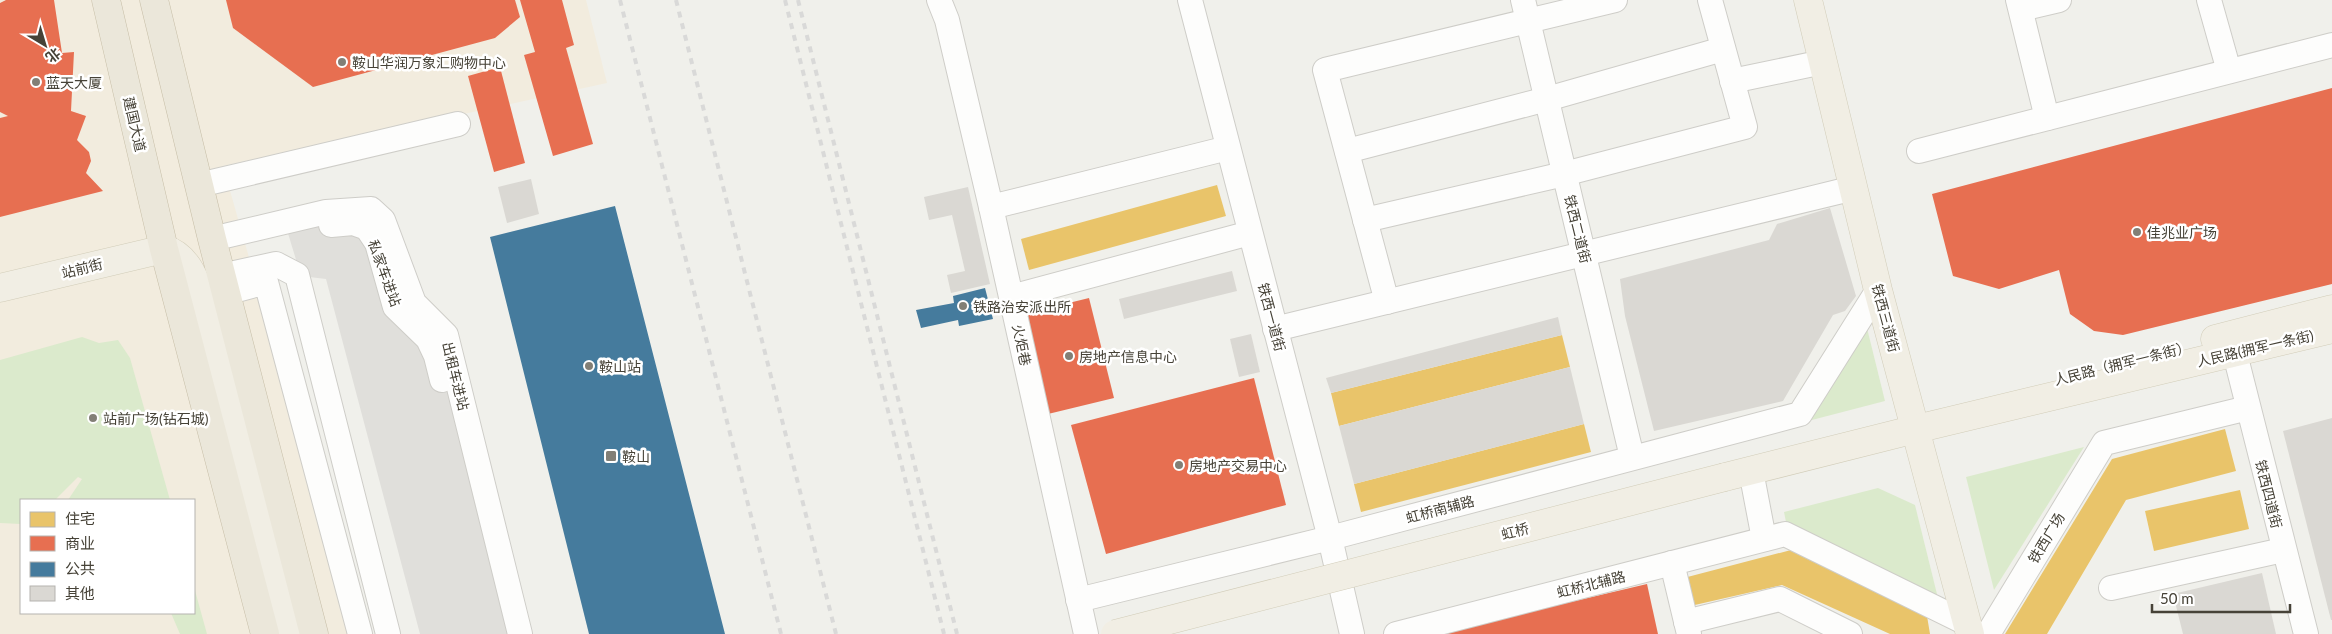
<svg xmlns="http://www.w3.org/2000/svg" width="2332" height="634" font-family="Lato,'Noto Sans SC',sans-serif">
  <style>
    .commercial { fill: #f2ecde; fill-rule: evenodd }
    .green { fill: #dbeacc }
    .parking { fill: #e0dfdb }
    .homes { fill: #e9c46a }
    .shops { fill: #e76f51 }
    .public { fill: #457b9d }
    .building { fill: #dad8d3 }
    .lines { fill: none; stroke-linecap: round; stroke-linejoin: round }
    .minor-casing { stroke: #cecdc8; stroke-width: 26 }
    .major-casing { stroke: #d2cdb9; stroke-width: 29 }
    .highway-casing { stroke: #c7bea7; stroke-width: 29 }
    .minor { stroke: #fdfdfc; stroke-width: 24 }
    .major { stroke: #f1eee4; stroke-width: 28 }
    .highway { stroke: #ebe7da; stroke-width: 28 }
    .rail { stroke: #d9d9d8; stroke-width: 4; stroke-dasharray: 6 6; stroke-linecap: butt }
    .major-bridge-casing { stroke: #d2cdb9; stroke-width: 29; stroke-linecap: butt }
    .major-bridge { stroke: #f1eee4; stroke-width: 28 }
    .poi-dot { fill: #827f76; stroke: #fff; stroke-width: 2 }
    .labels { text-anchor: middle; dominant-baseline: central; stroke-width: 5; stroke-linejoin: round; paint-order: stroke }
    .poi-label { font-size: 14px; fill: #464237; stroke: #fff; text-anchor: start }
    .street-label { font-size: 14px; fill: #464237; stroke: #fff }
  </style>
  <rect width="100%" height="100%" fill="#f0f0eb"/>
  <path class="commercial" d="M 0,0 L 586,0 L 607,83 L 223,166 L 356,634 L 0,634 ZM 21,500 L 194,500 L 194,613 L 21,613 Z"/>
  <g class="green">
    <polygon points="1866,324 1885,401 1808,421"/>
    <polygon points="82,337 99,343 118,340 130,358 170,500 68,500 82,479 78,477 55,500 21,500 21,524 0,523 0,360"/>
    <polygon points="2084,447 1994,590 1966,477"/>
    <polygon points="1878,488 1915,505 1937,594 1929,596 1786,522 1784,512"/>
    <polygon points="194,587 207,634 180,634 171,613 194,613"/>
  </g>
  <polygon class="parking" points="365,202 417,302 448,334 523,634 420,634 326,279 301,276 283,217"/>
  <g class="homes">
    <polygon points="1217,185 1226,216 1029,270 1021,239"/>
    <polygon points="1562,335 1570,367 1339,426 1331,393"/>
    <polygon points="1584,424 1591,452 1361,512 1354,484"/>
    <polygon points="2225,429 2236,471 2126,500 2047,634 2005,634 2112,459"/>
    <polygon points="2240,490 2249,529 2154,551 2145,511"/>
    <polygon points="1791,550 1927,616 1930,634 1890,634 1782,585 1686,607 1676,580"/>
  </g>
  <g class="shops">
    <polygon points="6,0 54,0 62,53 74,52 71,111 86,116 77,140 89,152 91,161 86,173 103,191 0,217 0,118 8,116 0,112 0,3"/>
    <polygon points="226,0 515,0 520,17 495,38 313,87 233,28"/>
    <polygon points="520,0 562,0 574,45 566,48 593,144 553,156 524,55 535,52"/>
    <polygon points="500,67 525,163 494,172 468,76"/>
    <polygon points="2332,88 2332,284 2123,335 2094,331 2070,314 2059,270 1999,289 1953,276 1932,194"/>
    <polygon points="1089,298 1114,398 1048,414 1024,314"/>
    <polygon points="1254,378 1286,505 1106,554 1071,425"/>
    <polygon points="1647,584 1658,634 1440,634 1440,633"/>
  </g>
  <g class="public">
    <polygon points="615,206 689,494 725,634 589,634 490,237"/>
    <polygon points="985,288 993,319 959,326 958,320 921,328 916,310 954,303 953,296"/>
  </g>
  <g class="building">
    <polygon points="531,179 539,214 507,223 498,187"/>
    <polygon points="968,187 990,284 951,293 947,275 965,271 952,215 929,220 924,197"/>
    <polygon points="1830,208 1856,296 1845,311 1833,315 1783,401 1654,431 1625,316 1620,279 1769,240 1777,224"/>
    <polygon points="1232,271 1237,291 1124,319 1119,299"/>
    <polygon points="1558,317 1562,335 1331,393 1326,378"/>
    <polygon points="1251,334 1260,372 1239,377 1230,339"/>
    <polygon points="1570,367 1584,424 1354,484 1339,426"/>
    <polygon points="2332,418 2332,620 2331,620 2283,431"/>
    <polygon points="2262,573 2276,634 2183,634 2173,594"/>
  </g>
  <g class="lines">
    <defs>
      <g id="minor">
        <polyline points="939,0 947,20 991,207 1086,634"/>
        <polyline points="1190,0 1330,538 1352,634"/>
        <polyline points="1523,0 1632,457"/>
        <polyline points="2018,0 2047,118"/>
        <polyline points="2209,0 2229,71"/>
        <polyline points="2021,9 2059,0"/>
        <polyline points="1732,81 1823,62"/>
        <polyline points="1347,151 1547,99 1723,49"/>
        <polyline points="1919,151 2332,45"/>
        <polyline points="199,185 458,124"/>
        <polyline points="991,207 1228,148"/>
        <polyline points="1365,220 1564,174 1745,127 1710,0"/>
        <polyline points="331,225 353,223 367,228 377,243 395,307 428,339 436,356 442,380"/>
        <polyline points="212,239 326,212 371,209 383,220 414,303 446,335 520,634"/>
        <polyline points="221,276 276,264 297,275 388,634"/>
        <polyline points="226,293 266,282 360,634"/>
        <polyline points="1011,297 1250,233"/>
        <polyline points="1387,302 1325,70 1615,0"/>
        <polyline points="1275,329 1854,188"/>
        <polyline points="2235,354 2306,634"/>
        <polyline points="1751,471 1764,539"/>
        <polyline points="1672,563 1689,634"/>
        <polyline points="2111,588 2283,550"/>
        <polyline points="1078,600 1330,538 1800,414 1878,290"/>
        <polyline points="1686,622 1780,599 1850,634"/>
        <polyline points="1396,634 1785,534 1968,624"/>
        <polyline points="1988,634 2104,443 2248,408"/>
      </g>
      <g id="major">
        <polyline points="1808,0 1878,290 1970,634"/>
        <path d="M 0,288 L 164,249 C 190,256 198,287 206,311 L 292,634"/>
        <polyline points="2215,339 2332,309"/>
        <polyline points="1725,477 1916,429 2332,329"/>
      </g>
      <g id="highway">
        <polyline points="106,0 164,249 265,634"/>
        <polyline points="154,0 212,239 314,634"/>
      </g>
    </defs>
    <use href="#minor" class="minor-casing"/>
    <use href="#major" class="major-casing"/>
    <use href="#highway" class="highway-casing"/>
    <use href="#minor" class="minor"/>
    <use href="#major" class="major"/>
    <use href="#highway" class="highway"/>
    <g class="rail">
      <polyline points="620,0 781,634"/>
      <polyline points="676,0 836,634"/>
      <polyline points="785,0 944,634"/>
      <polyline points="798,0 957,634"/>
    </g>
    <defs>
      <polyline id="major-bridge" points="1115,634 1725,477"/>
    </defs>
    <use href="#major-bridge" class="major-bridge-casing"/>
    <use href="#major-bridge" class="major-bridge"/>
  </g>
  <g class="poi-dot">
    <circle cx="342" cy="62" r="5"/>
    <circle cx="36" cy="82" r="5"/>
    <circle cx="2137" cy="232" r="5"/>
    <circle cx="963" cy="306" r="5"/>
    <circle cx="1069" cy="356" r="5"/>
    <circle cx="589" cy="366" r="5"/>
    <circle cx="93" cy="418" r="5"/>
    <rect x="605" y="450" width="12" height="12" rx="2.5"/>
    <circle cx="1179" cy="465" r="5"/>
  </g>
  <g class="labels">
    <g class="poi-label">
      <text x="352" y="62">鞍山华润万象汇购物中心</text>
      <text x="46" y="82">蓝天大厦</text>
      <text x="2147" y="232">佳兆业广场</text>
      <text x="973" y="306">铁路治安派出所</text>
      <text x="1079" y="356">房地产信息中心</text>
      <text x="599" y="366">鞍山站</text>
      <text x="103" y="418">站前广场(钻石城)</text>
      <text x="622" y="456">鞍山</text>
      <text x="1189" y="465">房地产交易中心</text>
    </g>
    <g class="street-label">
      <text transform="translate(135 124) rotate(77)">建国大道</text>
      <text transform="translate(1578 229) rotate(76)">铁西二道街</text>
      <text transform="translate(82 268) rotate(-14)">站前街</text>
      <text transform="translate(385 273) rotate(70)">私家车进站</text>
      <text transform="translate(1272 317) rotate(75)">铁西一道街</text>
      <text transform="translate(1886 318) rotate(75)">铁西三道街</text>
      <text transform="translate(1022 345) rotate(78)">火炬巷</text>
      <text transform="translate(2255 348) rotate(-13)">人民路(拥军一条街)</text>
      <text transform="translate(2122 363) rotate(-14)">人民路（拥军一条街）</text>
      <text transform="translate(456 376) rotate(76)">出租车进站</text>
      <text transform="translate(2269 494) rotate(76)">铁西四道街</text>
      <text transform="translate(1440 509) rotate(-15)">虹桥南辅路</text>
      <text transform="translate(1515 531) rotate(-14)">虹桥</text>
      <text transform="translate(2046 538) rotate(-59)">铁西广场</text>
      <text transform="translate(1591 584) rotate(-14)">虹桥北辅路</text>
    </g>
  </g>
  <rect x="20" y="499" width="175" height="115" fill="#ffffff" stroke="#b5b3af"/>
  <rect x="30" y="512" width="25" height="15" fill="#e9c46a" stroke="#b5b3af"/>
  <text x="65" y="524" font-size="15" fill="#464237">住宅</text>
  <rect x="30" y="536" width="25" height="15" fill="#e76f51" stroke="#b5b3af"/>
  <text x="65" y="549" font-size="15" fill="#464237">商业</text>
  <rect x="30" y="562" width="25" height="15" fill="#457b9d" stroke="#b5b3af"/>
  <text x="65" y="574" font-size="15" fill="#464237">公共</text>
  <rect x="30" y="586" width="25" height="15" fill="#dad8d3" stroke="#b5b3af"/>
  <text x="65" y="599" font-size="15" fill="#464237">其他</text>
  <g transform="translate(45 45) rotate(142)" stroke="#ffffff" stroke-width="4" paint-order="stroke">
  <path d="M0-4L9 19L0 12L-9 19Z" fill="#464237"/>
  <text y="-8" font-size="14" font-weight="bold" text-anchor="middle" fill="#464237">北</text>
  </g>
  <path d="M2152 604v8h138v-8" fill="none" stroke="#464237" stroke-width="2.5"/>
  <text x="2160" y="604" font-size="15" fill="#464237" stroke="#ffffff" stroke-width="4" paint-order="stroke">50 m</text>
</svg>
